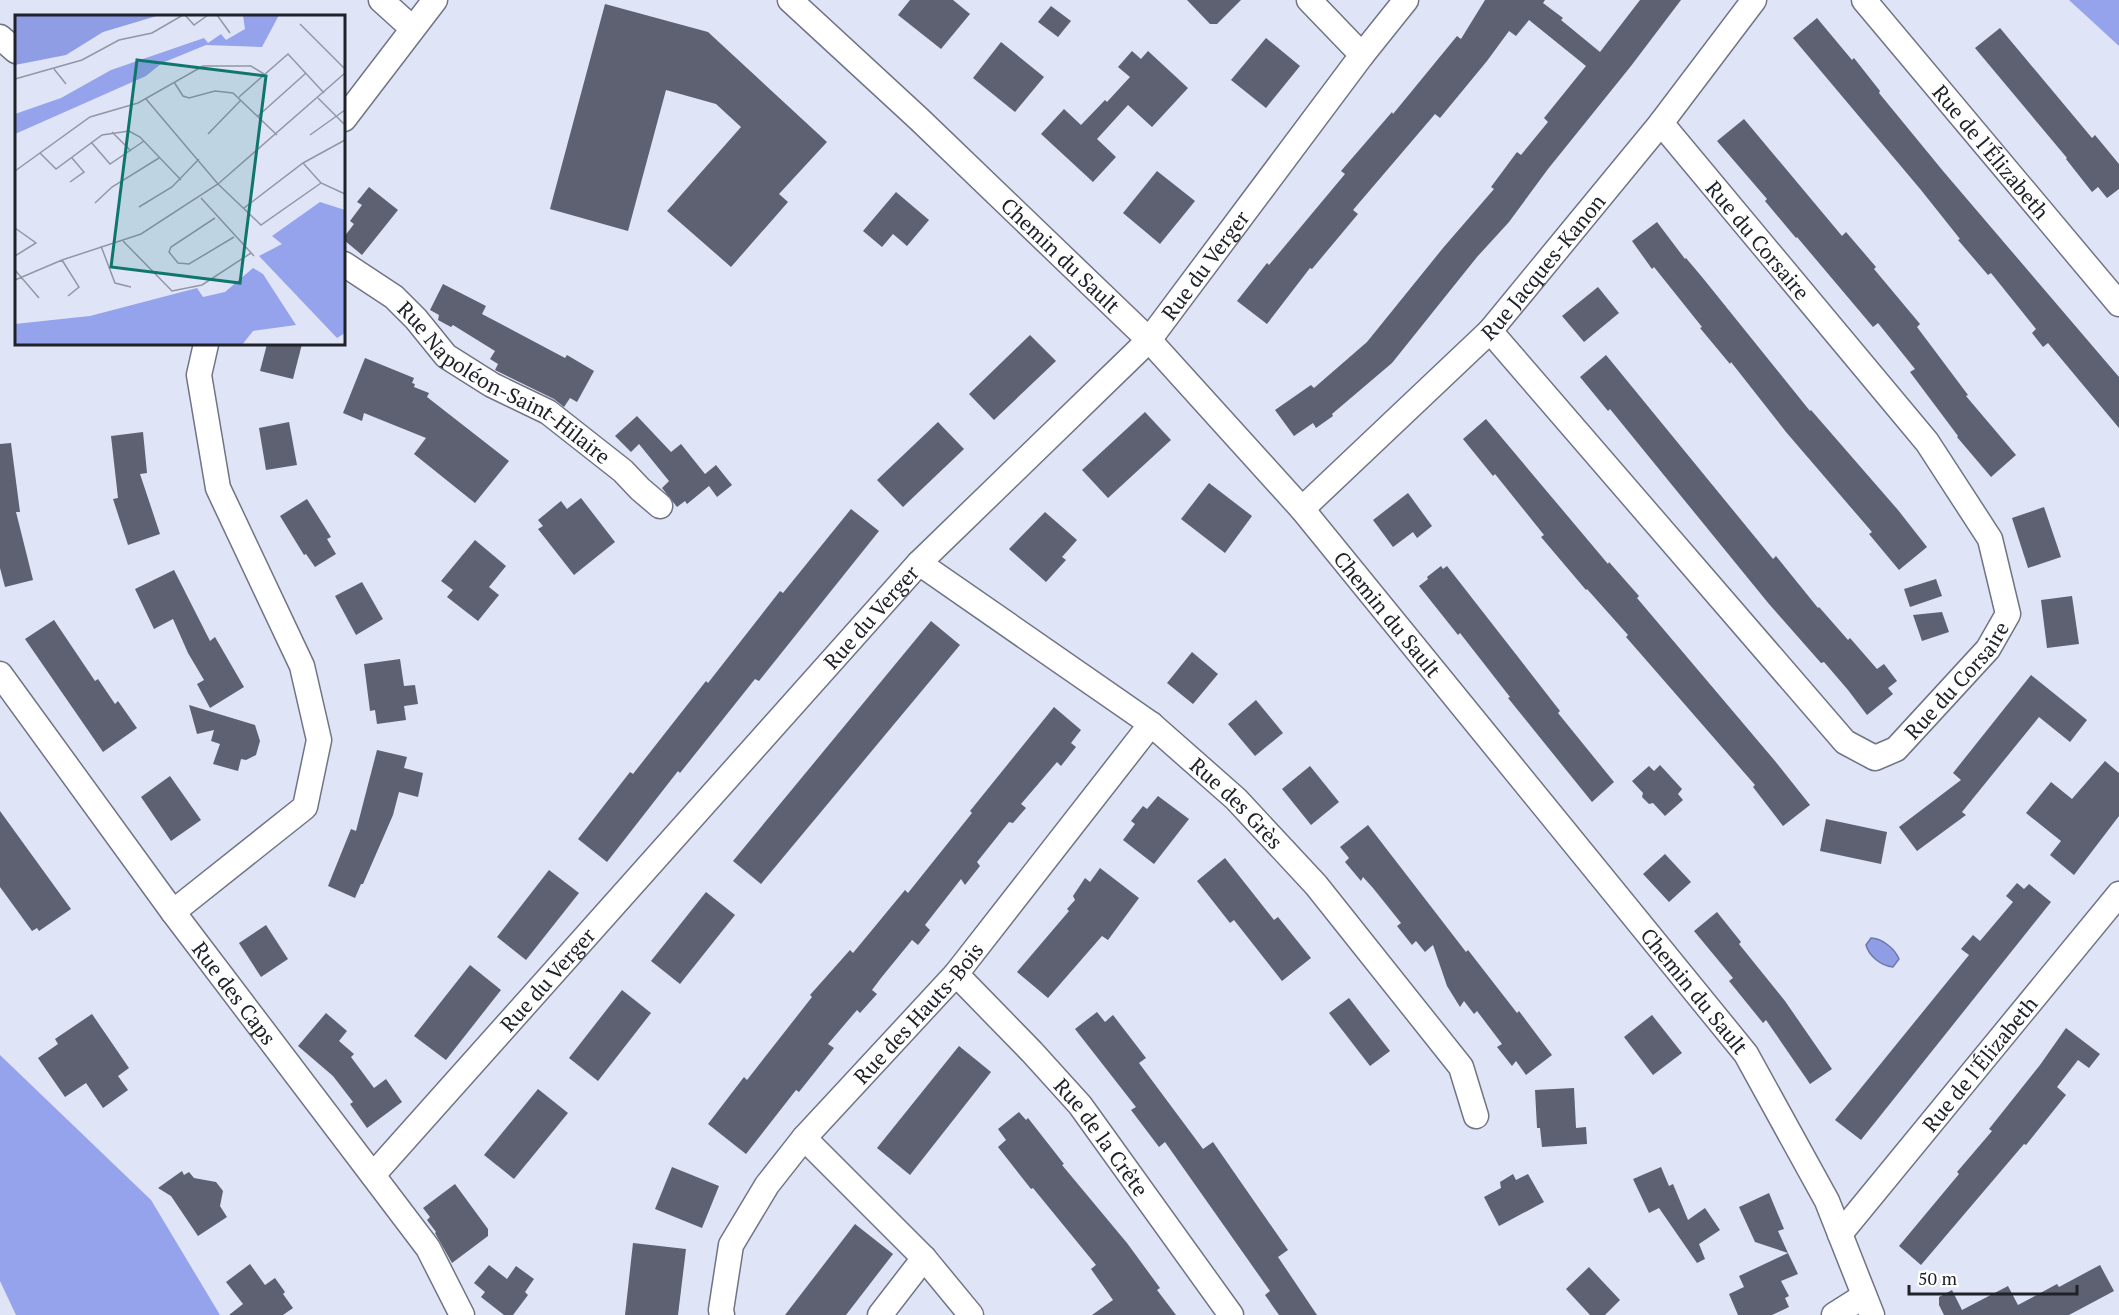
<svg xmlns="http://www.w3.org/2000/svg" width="2119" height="1315" font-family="'PT Serif',serif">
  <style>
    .forest { fill: #95a3ec }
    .water { fill: #8f9de5; stroke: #6e78ad; stroke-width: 1.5 }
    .building { fill: #5d6171 }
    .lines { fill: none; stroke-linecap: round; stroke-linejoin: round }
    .minor-casing { stroke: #707485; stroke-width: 27 }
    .minor { stroke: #fff; stroke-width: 24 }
    .labels { text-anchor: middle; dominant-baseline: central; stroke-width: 6; stroke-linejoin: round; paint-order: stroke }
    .street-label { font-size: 21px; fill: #202229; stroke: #fff }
    .inset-road { fill: none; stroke: #9396a5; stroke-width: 1.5 }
    .view { fill: #0f766e; fill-opacity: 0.15; stroke: #0f766e; stroke-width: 3 }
    .inset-edge { fill: none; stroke: #202229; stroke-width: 3 }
  </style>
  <rect width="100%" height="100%" fill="#dfe4f7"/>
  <g class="forest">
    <polygon points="2069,0 2119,0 2119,46"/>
    <polygon points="0,1055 151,1200 220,1315 16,1315 0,1281"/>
  </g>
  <path class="water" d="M 1871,938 C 1882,938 1895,949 1899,959 L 1893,967 C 1881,966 1869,956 1866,945 Z"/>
  <g class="building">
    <polygon points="910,0 953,0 970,14 941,49 898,15"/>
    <polygon points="1187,0 1241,0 1217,24 1210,24"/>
    <polygon points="1485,0 1545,0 1543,3 1563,18 1561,20 1600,52 1640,0 1681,0 1631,66 1548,169 1509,222 1477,257 1392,363 1332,414 1333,416 1316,428 1313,423 1294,436 1275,410 1311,385 1314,388 1367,342 1443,248 1494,189 1491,187 1517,152 1521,155 1548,122 1544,118 1586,66 1529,20 1516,36 1509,31 1487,61 1440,118 1435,114 1353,210 1358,214 1312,269 1310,268 1267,324 1237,301 1267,263 1269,265 1345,174 1341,171 1392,112 1393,114 1457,36 1461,39"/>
    <polygon points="605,4 708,32 827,142 779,194 788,202 731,267 667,211 741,127 716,104 666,90 628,231 550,209"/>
    <polygon points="1051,6 1071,21 1058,37 1038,22"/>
    <polygon points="1817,18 1852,60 1854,58 1880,91 1879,93 1943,171 2119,377 2119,428 2048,343 2043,347 2032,333 2036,329 1991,273 1988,275 1958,240 1960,239 1921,190 1793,38"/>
    <polygon points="2000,28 2092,138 2095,135 2119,164 2119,189 2107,198 2098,187 2092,192 2066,159 2067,158 1975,48"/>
    <polygon points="1266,38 1300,66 1266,108 1231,80"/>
    <polygon points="1001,42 1044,77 1015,112 973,78"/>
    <polygon points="1132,51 1141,59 1148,51 1188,88 1152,127 1128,105 1097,139 1116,157 1093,182 1041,134 1064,109 1081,125 1105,100 1107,102 1130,77 1118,67"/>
    <polygon points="1744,119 1842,236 1846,232 1876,267 1874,269 1920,324 1917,327 1968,395 1966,396 2016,455 1991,477 1957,437 1958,436 1910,372 1915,369 1878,323 1873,327 1797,237 1796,238 1765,201 1767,199 1717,141"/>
    <polygon points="1157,171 1195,201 1160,244 1123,213"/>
    <polygon points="369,187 398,210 362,255 344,240 344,237 354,224 350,221 362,205 357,202"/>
    <polygon points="896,192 929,220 907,246 893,234 882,247 863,231"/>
    <polygon points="1657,222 1685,259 1686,258 1702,277 1810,411 1811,410 1898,510 1927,547 1899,570 1869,534 1872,532 1786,432 1731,362 1730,364 1700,328 1702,327 1654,267 1652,269 1632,241"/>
    <polygon points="443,284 486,306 482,314 565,358 567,355 594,371 577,402 570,398 564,407 554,399 499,372 495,370 498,364 490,359 495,351 453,325 451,327 438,320 439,315 430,310"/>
    <polygon points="1598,287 1619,313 1584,342 1562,316"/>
    <polygon points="1030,335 1056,361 994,420 969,394"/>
    <polygon points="267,344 302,344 293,379 260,371"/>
    <polygon points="1606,355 1773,559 1776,556 1818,608 1819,607 1848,640 1850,638 1877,669 1884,664 1897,681 1888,688 1893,694 1867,715 1848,690 1824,662 1821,663 1769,604 1610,409 1608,411 1580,377"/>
    <polygon points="365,358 414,378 412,383 415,384 414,387 429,393 427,397 509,461 475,503 414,454 426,438 364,413 362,421 343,413"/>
    <polygon points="1145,412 1171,440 1108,498 1082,470"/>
    <polygon points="637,416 671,452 681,444 705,474 716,465 732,485 717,497 709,486 687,504 685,501 677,507 662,488 669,481 639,444 631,452 615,436"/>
    <polygon points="1486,419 1608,564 1609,562 1639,596 1637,598 1775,761 1810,805 1783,826 1753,787 1755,785 1626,637 1628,635 1587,589 1586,590 1541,537 1544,535 1495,474 1493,476 1463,439"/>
    <polygon points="289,422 297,465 266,470 259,428"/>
    <polygon points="938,422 964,449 903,507 877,480"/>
    <polygon points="143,432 147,473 140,474 160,534 128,545 113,499 118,498 111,436"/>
    <polygon points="11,443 20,512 16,512 33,580 5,587 0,568 0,444"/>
    <polygon points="1209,483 1252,516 1225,553 1181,519"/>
    <polygon points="1408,493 1432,526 1417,538 1413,532 1393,547 1373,520"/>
    <polygon points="581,498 615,542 574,575 538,529 543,526 538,520 561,501 567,509"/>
    <polygon points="307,499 331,537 327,539 336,554 315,567 306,554 304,555 280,516"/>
    <polygon points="2044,507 2061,557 2028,568 2012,518"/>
    <polygon points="851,509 879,531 759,681 755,679 680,773 678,771 607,862 578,839 630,772 633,774 706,681 708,683 780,591 783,593"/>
    <polygon points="1045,512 1077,540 1062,557 1066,560 1046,582 1009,549"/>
    <polygon points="475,540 506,566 489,587 499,595 478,621 447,597 453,590 441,581"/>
    <polygon points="1441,566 1443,569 1447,566 1560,711 1558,713 1614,782 1592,802 1508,698 1510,697 1460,633 1458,635 1419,586 1428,579 1427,577"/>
    <polygon points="174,570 210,641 215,637 244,687 210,708 197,684 204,680 188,653 173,619 154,629 135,589"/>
    <polygon points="1936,579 1942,596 1910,607 1904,589"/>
    <polygon points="362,582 383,619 356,635 335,596"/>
    <polygon points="2072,596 2079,644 2047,648 2041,600"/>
    <polygon points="1942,612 1949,632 1922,641 1913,615"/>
    <polygon points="54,620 95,681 98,679 115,704 118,701 137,728 103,752 25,639"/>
    <polygon points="931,621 960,645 761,884 733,861"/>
    <polygon points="1192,652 1218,674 1193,704 1167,683"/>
    <polygon points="400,659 404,686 415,685 418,704 404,706 406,720 377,724 375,710 370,711 364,664"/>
    <polygon points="2031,675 2087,720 2070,742 2039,717 1962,812 1966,815 1917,851 1899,827 1961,780 1953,773"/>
    <polygon points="1256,700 1283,733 1255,756 1228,724"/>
    <polygon points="189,705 255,725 260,741 256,755 246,760 241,759 238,771 213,764 220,744 211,741 214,730 197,734"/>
    <polygon points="1054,707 1081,730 1071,743 1076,747 1061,766 1057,762 1021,804 1026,808 1013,823 1009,822 977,862 980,866 965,885 961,879 925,925 930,930 918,945 912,940 881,978 872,990 877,994 860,1013 857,1010 828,1044 834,1048 799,1092 796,1090 746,1154 708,1124 744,1077 747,1080 812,997 810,995 850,950 853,953 905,890 908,893 972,813 970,811"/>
    <polygon points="377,750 407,757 404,768 423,773 418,797 399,792 393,815 363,884 361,884 355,898 328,886 351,829 356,831"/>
    <polygon points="2105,761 2119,773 2119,816 2074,875 2050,855 2061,841 2026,813 2051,782 2072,799"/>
    <polygon points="1660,765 1682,789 1678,794 1683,800 1665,816 1653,803 1649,804 1642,797 1643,793 1632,781 1649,766 1654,771"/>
    <polygon points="1310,766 1339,802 1311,825 1282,789"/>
    <polygon points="170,776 201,820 171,841 141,797"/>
    <polygon points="1158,796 1189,819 1154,864 1123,840 1135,824 1131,821 1143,806 1147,809"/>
    <polygon points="0,811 71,909 39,931 37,928 32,931 0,887"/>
    <polygon points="1826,819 1887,832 1881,864 1820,851"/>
    <polygon points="1368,825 1466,952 1468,950 1517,1013 1519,1011 1552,1055 1526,1075 1516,1061 1512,1066 1497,1047 1502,1044 1477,1011 1474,1014 1464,1001 1460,1007 1447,986 1433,945 1425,952 1416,941 1412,945 1397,926 1401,923 1373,888 1363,877 1361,881 1345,862 1349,858 1340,847"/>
    <polygon points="1665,854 1691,882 1669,902 1643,874"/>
    <polygon points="1225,858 1274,920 1278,917 1311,958 1282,981 1234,920 1230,923 1197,881"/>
    <polygon points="1100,868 1139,898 1108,940 1102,936 1048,998 1017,972 1069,911 1067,909 1075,900 1073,896 1085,878 1090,882"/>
    <polygon points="549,870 579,893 526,960 497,937"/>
    <polygon points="2017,883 2024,889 2029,884 2051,902 1861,1140 1835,1120 1969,955 1961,949 1973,935 1980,941 2013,902 2006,896"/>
    <polygon points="706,892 735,915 680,984 651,961"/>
    <polygon points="1717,912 1741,942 1739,944 1785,1001 1832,1069 1810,1084 1766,1020 1763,1023 1729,981 1733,978 1694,931"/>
    <polygon points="266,925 288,959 261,977 239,943"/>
    <polygon points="470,965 501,990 446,1060 414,1036"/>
    <polygon points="622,990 651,1013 598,1081 569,1058"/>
    <polygon points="1349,998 1390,1051 1370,1066 1329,1013"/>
    <polygon points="1097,1012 1105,1022 1113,1015 1146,1058 1139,1063 1203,1149 1213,1142 1288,1250 1278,1257 1317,1315 1279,1315 1265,1295 1270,1291 1165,1142 1159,1147 1131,1110 1136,1107 1075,1029"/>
    <polygon points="326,1013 347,1031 339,1041 354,1054 351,1057 374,1088 386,1079 402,1102 367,1128 350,1104 353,1102 333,1076 298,1046"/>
    <polygon points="92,1014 129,1068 118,1076 128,1090 103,1108 86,1083 65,1097 38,1058 58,1044 55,1039"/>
    <polygon points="1652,1015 1682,1053 1653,1075 1624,1037"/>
    <polygon points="2066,1028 2100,1054 2089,1068 2078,1060 2057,1087 2066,1095 2026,1145 2024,1144 1921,1265 1899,1246 1959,1174 1957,1172 1992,1131 1989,1129 2040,1065"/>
    <polygon points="959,1046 991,1072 910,1175 877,1148"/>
    <polygon points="1574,1088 1576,1128 1586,1127 1587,1144 1542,1147 1540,1128 1537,1128 1535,1090"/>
    <polygon points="538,1089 568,1113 514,1179 484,1155"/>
    <polygon points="1019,1112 1026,1120 1028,1118 1064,1164 1062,1165 1127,1243 1160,1288 1157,1290 1176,1315 1092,1315 1113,1300 1091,1269 1096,1265 1033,1188 1031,1189 998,1147 1006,1140 998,1129"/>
    <polygon points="672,1167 719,1186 702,1228 655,1209"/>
    <polygon points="1661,1167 1669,1186 1673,1184 1688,1220 1705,1208 1720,1230 1699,1244 1705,1259 1697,1263 1659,1208 1649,1213 1633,1179"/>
    <polygon points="182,1171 184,1175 189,1172 194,1178 216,1182 223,1191 220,1206 227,1217 198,1236 171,1196 158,1188"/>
    <polygon points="1513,1174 1516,1180 1528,1174 1544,1202 1499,1226 1484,1197 1501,1188 1500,1182"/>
    <polygon points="455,1184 488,1229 488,1236 452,1263 435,1233 436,1232 427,1220 430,1217 423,1208"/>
    <polygon points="1769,1193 1784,1229 1778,1231 1788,1253 1755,1242 1739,1207"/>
    <polygon points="855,1224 893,1254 846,1315 785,1315"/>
    <polygon points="633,1243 686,1249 678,1315 625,1315"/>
    <polygon points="1788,1253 1798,1274 1781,1281 1789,1296 1785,1298 1789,1307 1772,1315 1738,1315 1729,1294 1744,1287 1739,1276"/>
    <polygon points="250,1264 265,1285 275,1278 285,1292 283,1294 293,1308 283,1315 229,1315 243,1304 226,1282"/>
    <polygon points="489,1265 507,1279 516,1266 534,1279 525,1292 528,1295 513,1315 504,1315 481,1297 485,1292 474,1283"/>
    <polygon points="2100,1265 2114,1291 2069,1315 1944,1315 1939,1305 1939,1297 1952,1290 1962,1310 2008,1286 2018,1305 2057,1284 2059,1287"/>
    <polygon points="1589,1267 1620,1300 1605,1315 1590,1315 1566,1289"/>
  </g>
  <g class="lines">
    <defs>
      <g id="minor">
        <polyline points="381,0 412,28"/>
        <path id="s1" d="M 790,0 L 919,119 L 1149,340 L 1302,509 L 1746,1054 L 1827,1201 L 1872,1315"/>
        <polyline points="1309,0 1362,55"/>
        <path id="s2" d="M 1864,0 L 2119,304"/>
        <polyline points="0,37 16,51"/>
        <polyline points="344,119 435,0"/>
        <path id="s3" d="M 344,264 L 394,297 L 416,319 L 446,356 L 492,385 L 548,412 L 623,471 L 640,489 L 660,506"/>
        <path id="s4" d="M 1490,331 L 1845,742 L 1875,758 L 1896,749 L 1988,649 L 2008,614 L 1990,539 L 1927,442 L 1661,123"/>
        <path id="s5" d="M 1302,509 L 1490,331 L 1661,123 L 1754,0"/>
        <path id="s6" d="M 919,563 L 1151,724 L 1236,799 L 1316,885 L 1461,1067 L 1476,1116"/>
        <path id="s7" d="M 0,674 L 173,912 L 428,1248 L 462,1315"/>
        <polyline points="173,912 305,807 319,740 302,666 218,488 199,375 206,344"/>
        <path id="s8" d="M 956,974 L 1032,1052 L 1080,1105 L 1231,1315"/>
        <polyline points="804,1138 924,1258 971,1315"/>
        <path id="s9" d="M 373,1175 L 919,563 L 1149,340 L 1362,55 L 1406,0"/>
        <path id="s10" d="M 1840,1234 L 2119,894"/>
        <path id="s11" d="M 722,1315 L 721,1310 L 731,1245 L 767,1185 L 804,1138 L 956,974 L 1151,724"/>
        <polyline points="880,1315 924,1258"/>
        <polyline points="1834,1315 1864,1296"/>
      </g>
    </defs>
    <use href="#minor" class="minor-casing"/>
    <use href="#minor" class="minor"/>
  </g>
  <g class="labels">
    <g class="street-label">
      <text stroke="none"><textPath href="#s2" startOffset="198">Rue de l'Élizabeth</textPath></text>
      <text transform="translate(1758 240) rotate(50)">Rue du Corsaire</text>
      <text stroke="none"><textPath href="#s1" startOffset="372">Chemin du Sault</textPath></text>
      <text stroke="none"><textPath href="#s9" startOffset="1234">Rue du Verger</textPath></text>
      <text stroke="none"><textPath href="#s5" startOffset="342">Rue Jacques-Kanon</textPath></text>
      <text stroke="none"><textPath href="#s3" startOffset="201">Rue Napoléon-Saint-Hilaire</textPath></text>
      <text stroke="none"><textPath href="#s1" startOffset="858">Chemin du Sault</textPath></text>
      <text stroke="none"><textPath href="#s9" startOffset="748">Rue du Verger</textPath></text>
      <text stroke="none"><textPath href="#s4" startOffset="692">Rue du Corsaire</textPath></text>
      <text stroke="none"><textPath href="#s6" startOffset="399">Rue des Grès</textPath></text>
      <text stroke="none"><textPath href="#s9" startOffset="262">Rue du Verger</textPath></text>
      <text stroke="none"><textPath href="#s1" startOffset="1344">Chemin du Sault</textPath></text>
      <text stroke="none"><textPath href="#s7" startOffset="396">Rue des Caps</textPath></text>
      <text stroke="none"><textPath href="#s11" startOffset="370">Rue des Hauts-Bois</textPath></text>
      <text stroke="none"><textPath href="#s10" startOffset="220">Rue de l'Élizabeth</textPath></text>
      <text stroke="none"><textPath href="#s8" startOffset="219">Rue de la Crête</textPath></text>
    </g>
  </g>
  <g transform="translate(15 15)">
    <rect width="330" height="330" fill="#dfe4f7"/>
    <path d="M 228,0 L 264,0 L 247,32 L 191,30 L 147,48 L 131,61 L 0,119 L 0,99 L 46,83 L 96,55 L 189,23 L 193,28 L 206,19 L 211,25 L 230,14 ZM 305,187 L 330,195 L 330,318 L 322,323 L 244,241 L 267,229 L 257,221 ZM 238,253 L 248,259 L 281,310 L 238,316 L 227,330 L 0,330 L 0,309 L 75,301 L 182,273 L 188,282 L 210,277 Z" fill="#95a3ec"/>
    <path d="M 0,0 L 145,0 L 88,17 L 51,40 L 0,50 Z" fill="#8f9de5"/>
    <path class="inset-road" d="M 170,0 L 179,10 L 193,0M 202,0 L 215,18M 285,9 L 330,54M 39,54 L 51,69M 0,64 L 67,45 L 104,25 L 137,18 L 168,0M 159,67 L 168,81 L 174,83 L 200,76 L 218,78 L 262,120M 224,82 L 273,39 L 309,78M 303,83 L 330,110M 131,84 L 203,169 L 246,210 L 306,168M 243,101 L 291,58M 97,117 L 116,136M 193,119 L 226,85M 295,120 L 330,95M 76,127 L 95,149 L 129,126M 25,138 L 41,154 L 87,120 L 114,116 L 125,122 L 166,165M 288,148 L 306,168 L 330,179M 0,156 L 75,102 L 123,88 L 188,51 L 236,51 L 249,59M 55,167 L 69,157 L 57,143M 186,183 L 239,241M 80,188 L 97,172 L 144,143M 124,192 L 157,172 L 184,144M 229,193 L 288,148 L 330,125M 200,203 L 156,232 L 154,237 L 163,248 L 174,249 L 219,222M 0,213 L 21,228 L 0,241M 108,226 L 157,276 L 187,270 L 236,238M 86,231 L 100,268 L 116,272M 47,245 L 64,272 L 53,281M 0,255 L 24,283M 0,265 L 47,245 L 126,219 L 203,169 L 330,58"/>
    <path class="view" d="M 122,45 L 251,61 L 225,268 L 96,252 Z"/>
    <rect width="330" height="330" class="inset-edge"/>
  </g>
  <path d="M1909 1285v9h168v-9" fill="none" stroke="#202229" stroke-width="3"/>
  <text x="1918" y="1285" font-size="18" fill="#202229" stroke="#ffffff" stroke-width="4.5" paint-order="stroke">50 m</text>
</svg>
